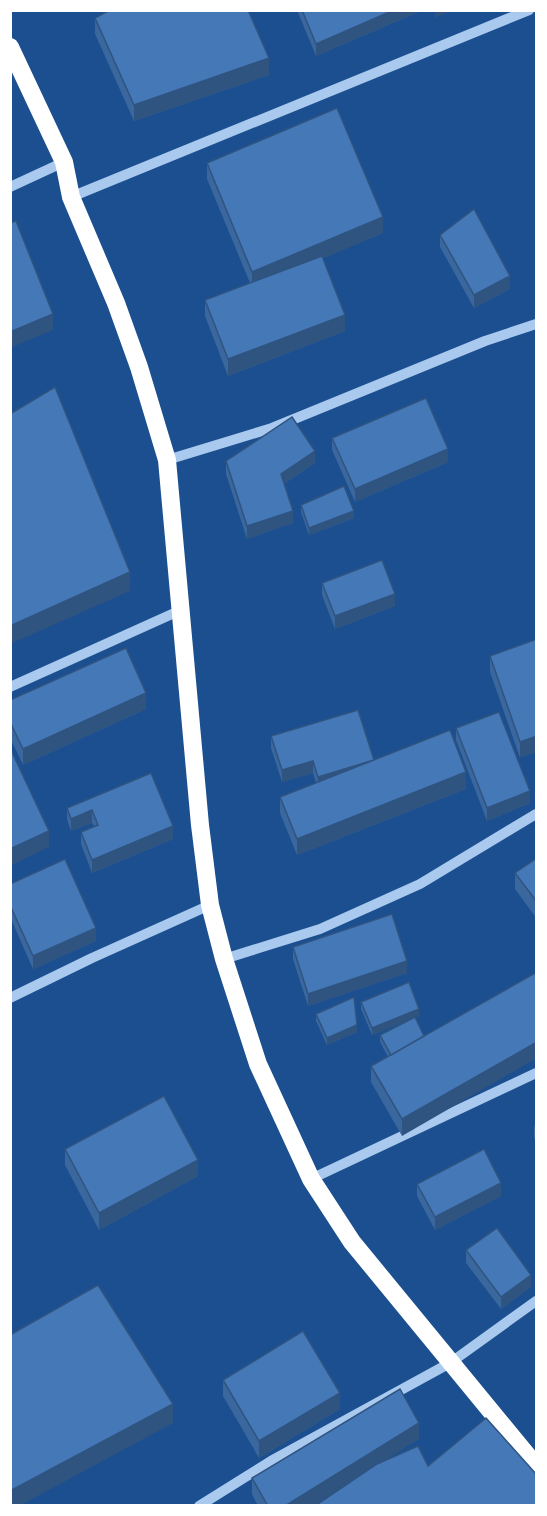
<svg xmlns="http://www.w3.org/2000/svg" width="547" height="1516" font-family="'DejaVu Sans',sans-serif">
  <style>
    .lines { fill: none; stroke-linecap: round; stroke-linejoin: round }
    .minor { stroke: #a9c9ee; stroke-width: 10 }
    .highway { stroke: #fff; stroke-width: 18 }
    .wall { fill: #3a679d }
    .shaded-wall { fill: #305480 }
    .building { fill: #4478b7; stroke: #305480; stroke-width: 1.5 }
  </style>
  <rect width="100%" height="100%" fill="#1b4f8f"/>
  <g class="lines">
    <g class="minor">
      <polyline points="10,187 64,162"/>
      <polyline points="71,197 529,10"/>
      <polyline points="167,460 272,428 485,341 536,324"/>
      <polyline points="10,687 181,610"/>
      <polyline points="224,959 320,929 420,884 536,814"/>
      <polyline points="10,998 92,958 210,905"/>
      <polyline points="311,1179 536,1073"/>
      <polyline points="199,1506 271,1461 450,1363 536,1301"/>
    </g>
    <polyline class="highway" points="10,47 64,162 71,197 116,303 139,367 167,460 200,825 210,905 224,959 258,1064 311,1179 352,1242 536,1466"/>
  </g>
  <g class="wall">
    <polygon points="297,10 423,10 316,56"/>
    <polygon points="95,18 269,75 134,121 95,34"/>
    <polygon points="207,163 383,233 323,258 345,331 228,376 205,316 205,300 250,283 207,179"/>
    <polygon points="440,235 510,289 474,308 440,247"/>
    <polygon points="332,438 448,462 355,502 332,450"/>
    <polygon points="226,461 315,463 284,484 293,523 247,539 226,474"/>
    <polygon points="301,505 354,518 309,535 301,512"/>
    <polygon points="322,583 395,606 335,629 322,595"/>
    <polygon points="537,639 520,758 490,672 490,656"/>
    <polygon points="10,700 146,709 23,765 10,738"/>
    <polygon points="456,728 530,803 487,821 456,740"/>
    <polygon points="271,736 374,760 466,789 297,855 280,813 280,797 316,783 313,773 282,782 271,748"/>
    <polygon points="151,773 173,839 92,873 81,844 81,832 94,826 92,823 71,831 67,820 67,808"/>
    <polygon points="537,858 537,919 515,889 515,873"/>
    <polygon points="10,884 96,941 33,969 10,917"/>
    <polygon points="293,947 407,973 308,1006 293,959"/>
    <polygon points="361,1002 419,1016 415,1017 402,1136 371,1082 371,1066 388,1057 380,1042 380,1035 414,1018 372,1035 361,1009"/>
    <polygon points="316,1014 357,1032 327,1045 316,1021"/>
    <polygon points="537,1124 537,1143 534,1138 534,1126"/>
    <polygon points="65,1149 198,1176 99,1230 65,1165"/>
    <polygon points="417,1184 501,1196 435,1230 417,1196"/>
    <polygon points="466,1250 531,1287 501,1309 466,1263"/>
    <polygon points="223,1380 340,1409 259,1458 223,1396"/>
    <polygon points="419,1439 383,1461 428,1466 537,1475 352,1480 312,1506 258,1506 252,1494 252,1478"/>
  </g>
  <g class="shaded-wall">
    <polygon points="394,10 423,10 316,56 316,44"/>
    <polygon points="435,10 453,10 435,18"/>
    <polygon points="269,58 269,75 134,121 134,105"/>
    <polygon points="383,217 383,233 252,288 252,272"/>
    <polygon points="510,276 510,289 474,308 474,295"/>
    <polygon points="53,314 53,330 10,348 10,332"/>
    <polygon points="345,315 345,331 228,376 228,359"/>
    <polygon points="448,449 448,462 355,502 355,489"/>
    <polygon points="315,451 315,463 281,486 281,474"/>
    <polygon points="293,511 293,523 247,539 247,526"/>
    <polygon points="354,511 354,518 309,535 309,528"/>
    <polygon points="130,572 130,591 10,644 10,626"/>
    <polygon points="395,594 395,606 335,629 335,616"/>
    <polygon points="146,693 146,709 23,765 23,749"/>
    <polygon points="537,736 537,752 520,758 520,742"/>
    <polygon points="313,761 313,773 282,782 282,770"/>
    <polygon points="374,761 318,790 318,777"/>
    <polygon points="466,772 466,789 297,855 297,839"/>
    <polygon points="530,791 530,803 487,821 487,808"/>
    <polygon points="92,810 92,823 71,831 71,819"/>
    <polygon points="173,826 173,839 92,873 92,860"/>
    <polygon points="49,831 49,847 10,866 10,849"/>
    <polygon points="96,928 96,941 33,969 33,956"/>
    <polygon points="407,961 407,973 308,1006 308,994"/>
    <polygon points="419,1009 419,1016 372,1035 372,1028"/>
    <polygon points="357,1025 357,1032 327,1045 327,1038"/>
    <polygon points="537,1042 537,1058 402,1136 402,1119"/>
    <polygon points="198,1160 198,1176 99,1230 99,1213"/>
    <polygon points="501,1183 501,1196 435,1230 435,1217"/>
    <polygon points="531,1275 531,1287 501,1309 501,1297"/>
    <polygon points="340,1393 340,1409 259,1458 259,1441"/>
    <polygon points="173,1404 173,1423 19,1506 10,1506 10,1491"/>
    <polygon points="419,1423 419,1439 312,1506 285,1506"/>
  </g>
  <g class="building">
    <polygon points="110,10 248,10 269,58 134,105 95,18"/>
    <polygon points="302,10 394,10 316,44"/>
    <polygon points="337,108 383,217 252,272 207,163"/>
    <polygon points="474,209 510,276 474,295 440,235"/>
    <polygon points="16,221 53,314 10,332 10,223"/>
    <polygon points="322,256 345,315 228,359 205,300"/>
    <polygon points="55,387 130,572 10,626 10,414"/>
    <polygon points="426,398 448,449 355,489 332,438"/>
    <polygon points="292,417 315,451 281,474 293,511 247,526 226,461"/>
    <polygon points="344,486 354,511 309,528 301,505"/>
    <polygon points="382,560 395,594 335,616 322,583"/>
    <polygon points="537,639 537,736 520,742 490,656"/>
    <polygon points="126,648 146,693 23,749 10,722 10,700"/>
    <polygon points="358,710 374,760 318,777 313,761 282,770 271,736"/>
    <polygon points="499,712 530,791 487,808 456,728"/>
    <polygon points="450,730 466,772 297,839 280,797"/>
    <polygon points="10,748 49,831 10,849"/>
    <polygon points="151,773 173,826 92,860 81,832 98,825 92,810 71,819 67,808"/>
    <polygon points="537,858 537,902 515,873"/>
    <polygon points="65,859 96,928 33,956 10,905 10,884"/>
    <polygon points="392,914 407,961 308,994 293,947"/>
    <polygon points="537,972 537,1042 402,1119 371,1066"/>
    <polygon points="409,982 419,1009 372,1028 361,1002"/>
    <polygon points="354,997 357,1025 327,1038 316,1014"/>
    <polygon points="415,1017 424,1036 391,1055 380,1035"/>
    <polygon points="164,1096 198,1160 99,1213 65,1149"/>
    <polygon points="484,1149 501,1183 435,1217 417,1184"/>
    <polygon points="497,1228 531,1275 501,1297 466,1250"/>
    <polygon points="98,1285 173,1404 10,1491 10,1335"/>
    <polygon points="303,1331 340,1393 259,1441 223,1380"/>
    <polygon points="400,1389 419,1423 285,1506 268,1506 252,1478"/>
    <polygon points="486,1418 537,1475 537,1506 315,1506 377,1464 418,1446 428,1466"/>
  </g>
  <rect width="547" height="1516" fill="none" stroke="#ffffff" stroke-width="24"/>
</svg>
